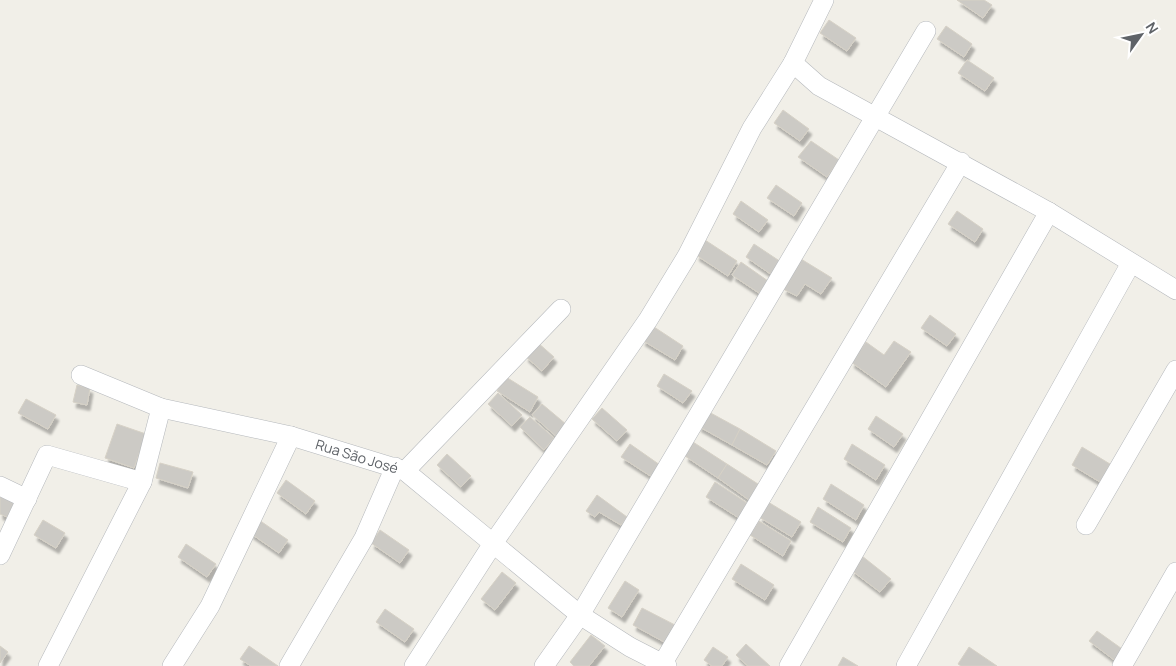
<svg xmlns="http://www.w3.org/2000/svg" width="1176" height="666" font-family="Manrope,sans-serif">
  <style>
    .building { fill: #cccac5; stroke: #d6d1c6; filter: url(#shadow) }
    .lines { fill: none; stroke-linecap: round; stroke-linejoin: round }
    .minor-casing { stroke: #b5b8bc; stroke-width: 20 }
    .minor { stroke: #fff; stroke-width: 19 }
    .labels { text-anchor: middle; dominant-baseline: central; stroke-width: 4; stroke-linejoin: round; paint-order: stroke }
    .street-label { font-size: 14px; fill: #5f6368; stroke: #fff }
  </style>
  <defs>
    <filter id="shadow"><feDropShadow dx="3" dy="5.5" stdDeviation="1" flood-color="#0004"/></filter>
  </defs>
  <rect width="100%" height="100%" fill="#f1efe8"/>
  <g class="building">
    <polygon points="957,0 984,0 992,5 983,18"/>
    <polygon points="829,20 856,38 847,51 820,33"/>
    <polygon points="946,26 972,44 964,57 937,39"/>
    <polygon points="967,60 994,78 985,91 958,73"/>
    <polygon points="783,110 809,129 800,141 774,123"/>
    <polygon points="811,141 839,160 827,177 798,157"/>
    <polygon points="776,185 802,203 794,216 767,198"/>
    <polygon points="741,201 768,220 759,232 733,214"/>
    <polygon points="957,211 983,229 975,242 948,224"/>
    <polygon points="705,240 737,261 728,276 696,255"/>
    <polygon points="754,244 781,262 772,275 746,257"/>
    <polygon points="801,259 832,278 821,294 805,284 797,296 783,289"/>
    <polygon points="741,262 768,281 759,293 732,275"/>
    <polygon points="930,315 956,334 947,346 921,328"/>
    <polygon points="651,325 683,346 675,360 642,340"/>
    <polygon points="894,341 911,352 886,387 851,362 866,342 884,355"/>
    <polygon points="537,342 554,357 542,371 525,356"/>
    <polygon points="664,374 692,391 683,403 657,386"/>
    <polygon points="506,377 538,397 530,412 497,391"/>
    <polygon points="77,385 90,388 87,405 73,402"/>
    <polygon points="498,393 522,415 512,426 488,404"/>
    <polygon points="26,399 56,415 48,429 18,413"/>
    <polygon points="542,404 567,425 557,437 532,415"/>
    <polygon points="602,408 627,430 617,441 592,419"/>
    <polygon points="707,411 740,429 732,445 698,426"/>
    <polygon points="876,416 903,434 894,447 868,429"/>
    <polygon points="530,417 554,438 544,450 520,427"/>
    <polygon points="117,424 146,434 134,468 105,458"/>
    <polygon points="740,429 776,451 767,465 732,445"/>
    <polygon points="693,442 727,464 718,478 685,456"/>
    <polygon points="630,444 660,465 652,477 621,457"/>
    <polygon points="852,444 885,465 876,480 844,459"/>
    <polygon points="1082,447 1110,464 1100,482 1072,465"/>
    <polygon points="447,454 471,476 461,487 437,465"/>
    <polygon points="160,463 193,472 188,488 156,478"/>
    <polygon points="727,464 758,484 749,500 718,478"/>
    <polygon points="286,480 315,501 306,514 277,493"/>
    <polygon points="715,482 747,503 739,518 706,497"/>
    <polygon points="831,484 864,505 856,520 823,499"/>
    <polygon points="0,494 15,502 7,517 0,514"/>
    <polygon points="597,495 627,517 621,525 599,512 595,517 586,511"/>
    <polygon points="768,502 801,522 792,537 759,517"/>
    <polygon points="818,507 851,528 843,542 810,522"/>
    <polygon points="43,520 65,533 56,548 34,535"/>
    <polygon points="259,520 288,540 279,553 250,533"/>
    <polygon points="759,521 791,541 783,556 750,535"/>
    <polygon points="380,530 409,550 400,563 371,543"/>
    <polygon points="186,544 216,564 207,577 178,557"/>
    <polygon points="862,556 891,579 880,592 851,570"/>
    <polygon points="741,564 774,585 765,600 732,579"/>
    <polygon points="502,572 516,583 495,610 481,599"/>
    <polygon points="625,581 639,590 622,617 608,608"/>
    <polygon points="642,608 675,625 666,643 633,625"/>
    <polygon points="385,609 414,629 405,642 376,622"/>
    <polygon points="1097,631 1125,651 1117,662 1089,641"/>
    <polygon points="591,635 605,646 589,666 574,666 570,662"/>
    <polygon points="746,644 770,666 748,666 736,655"/>
    <polygon points="0,646 8,652 0,663"/>
    <polygon points="249,646 278,666 251,666 240,659"/>
    <polygon points="713,647 728,657 722,666 712,666 704,660"/>
    <polygon points="969,647 997,666 961,666 958,664"/>
    <polygon points="843,657 858,666 838,666"/>
  </g>
  <g class="lines">
    <defs>
      <g id="minor">
        <polyline points="824,0 793,63 819,86 1049,212 1176,290"/>
        <polyline points="81,375 161,408 291,436 405,471 580,615 630,647 667,666"/>
        <polyline points="405,471 561,309"/>
        <polyline points="0,486 27,499"/>
        <polyline points="1086,525 1176,370"/>
        <polyline points="0,555 47,455 142,482"/>
        <polyline points="48,666 142,482 161,408"/>
        <polyline points="172,666 210,606 291,436"/>
        <polyline points="289,666 364,538 395,467"/>
        <polyline points="414,666 494,542 648,320 687,256 752,128 793,63"/>
        <polyline points="544,666 580,615 926,31"/>
        <polyline points="661,666 961,162"/>
        <polyline points="789,666 1049,212"/>
        <polyline points="906,666 1131,263"/>
        <polyline points="1122,666 1176,572"/>
      </g>
    </defs>
    <use href="#minor" class="minor-casing"/>
    <use href="#minor" class="minor"/>
  </g>
  <g class="labels">
    <g class="street-label">
      <text transform="translate(357 456) rotate(17)">Rua São José</text>
    </g>
  </g>
  <g transform="translate(1141 35) rotate(57)" stroke="#ffffff" stroke-width="4" paint-order="stroke">
  <path d="M0-4L9 19L0 12L-9 19Z" fill="#5f6368"/>
  <text y="-8" font-size="14" font-weight="bold" text-anchor="middle" fill="#5f6368">N</text>
  </g>
</svg>
